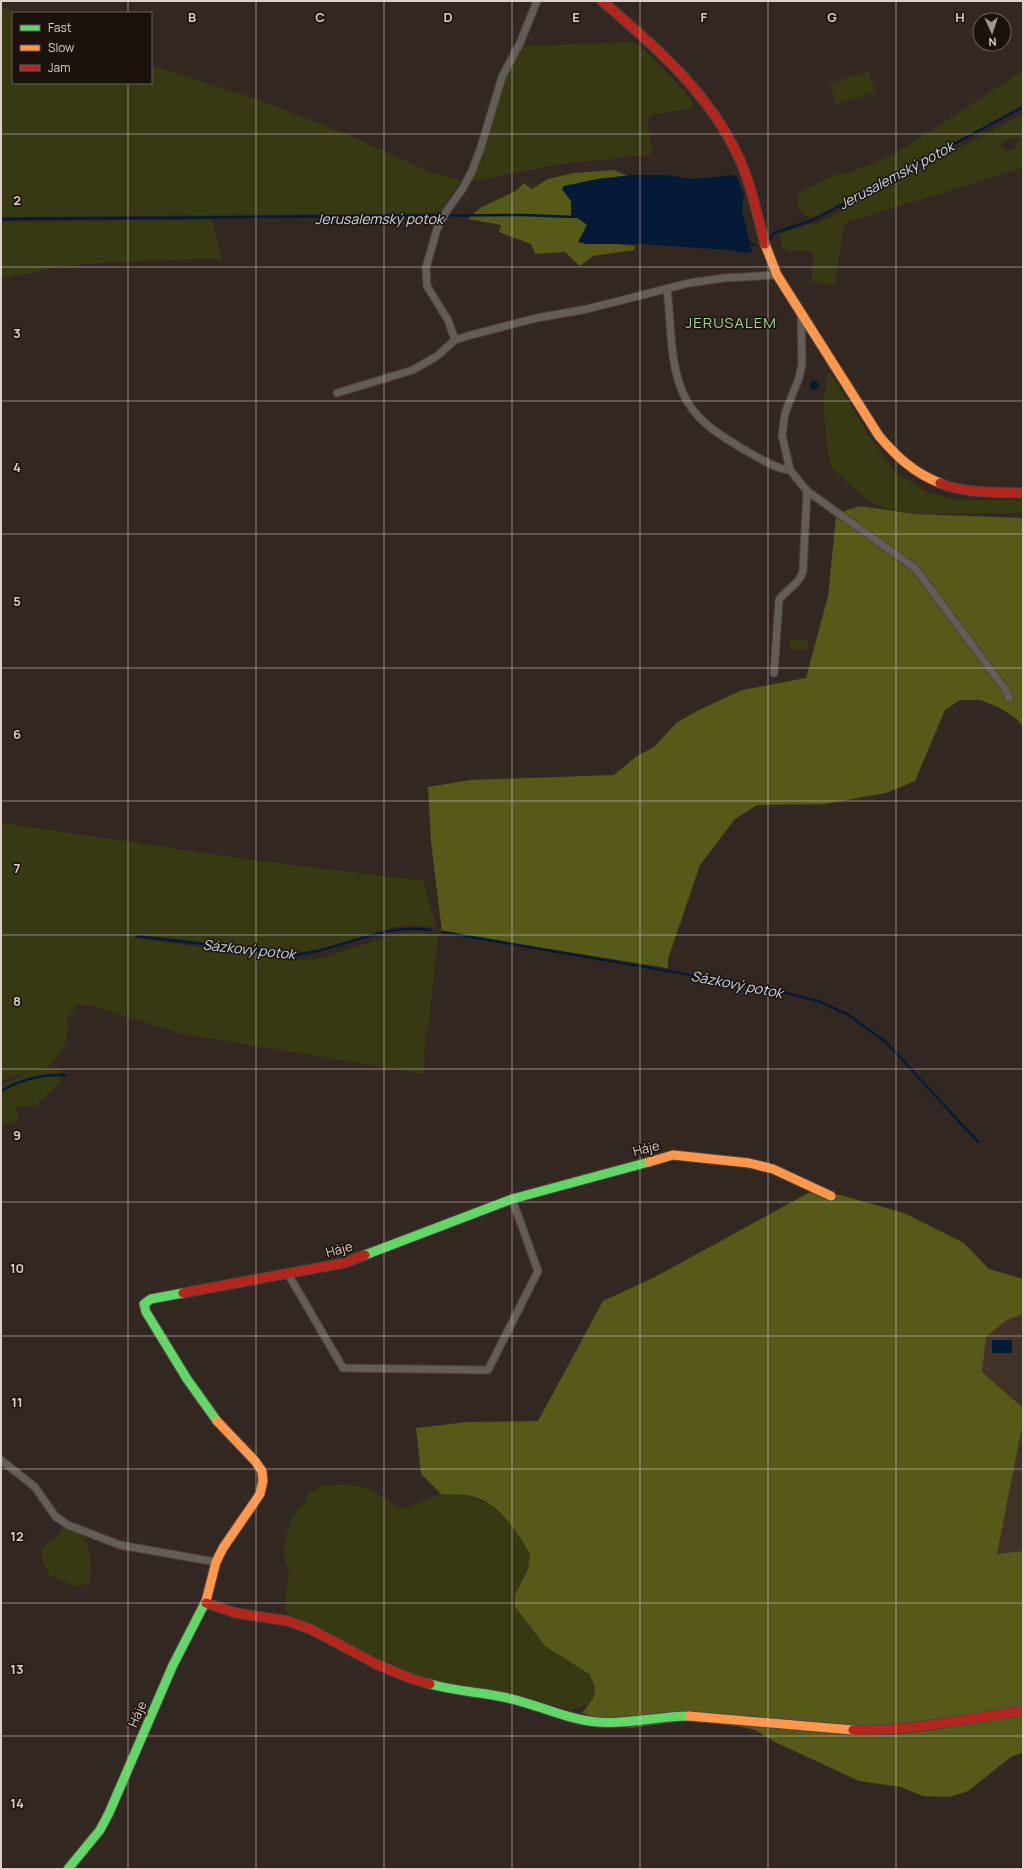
<svg xmlns="http://www.w3.org/2000/svg" width="1024" height="1870" font-family="Manrope,sans-serif">
  <style>
    .industrial { fill: #403227 }
    .green { fill: #373913; fill-rule: evenodd }
    .forest { fill: #565917 }
    .water { fill: #051a37 }
    .lines { fill: none; stroke-linecap: round; stroke-linejoin: round }
    .stream { stroke: #051a37; stroke-width: 2.5 }
    .street-casing { stroke: #4d433d; stroke-width: 9 }
    .fast-casing { stroke: #4d433d; stroke-width: 11 }
    .slow-casing { stroke: #4d433d; stroke-width: 11 }
    .jam-casing { stroke: #4d433d; stroke-width: 11 }
    .street { stroke: #645c56; stroke-width: 7 }
    .fast { stroke: #63d668; stroke-width: 9 }
    .slow { stroke: #ff974d; stroke-width: 9 }
    .jam { stroke: #b3261e; stroke-width: 9 }
    .grid { fill: none; stroke: #ded0c8; stroke-width: 1; stroke-opacity: 0.55 }
    .labels { text-anchor: middle; dominant-baseline: central; stroke-width: 3; stroke-linejoin: round; paint-order: stroke }
    .street-label { font-size: 13px; fill: #ded0c8; stroke: #1b120c }
    .water-label { font-size: 14px; font-style: italic; fill: #cddcee; stroke: #1b120c }
    .quarter-label { font-size: 15px; letter-spacing: 1px; fill: #a0d99e; stroke: #1b120c }
    .grid-label { font-size: 13px; text-anchor: middle; font-weight: bold; fill: #ded0c8; stroke: #1b120c; stroke-width: 3; stroke-linejoin: round; paint-order: stroke }
  </style>
  <rect width="100%" height="100%" fill="#332821"/>
  <g class="industrial">
    <polygon points="1023,1314 1023,1408 981,1372 986,1337 1007,1320"/>
    <polygon points="1023,1422 1023,1551 996,1554"/>
  </g>
  <g class="green">
    <polygon points="1,7 16,13 13,13 13,83 151,83 151,65 261,101 353,137 432,173 461,180 441,211 431,213 1,217"/>
    <path d="M 631,42 C 644,44 679,86 690,98 L 693,104 L 692,109 L 652,114 C 644,121 651,141 652,151 L 650,155 L 561,164 L 473,181 L 470,181 L 505,78 L 523,46 Z"/>
    <polygon points="869,71 875,92 836,104 830,83"/>
    <polygon points="1023,71 1023,106 831,210 813,217 804,216 797,204 800,192 835,175 848,173 893,155"/>
    <path d="M 1023,114 L 1023,168 L 847,222 L 843,229 L 835,286 L 812,281 L 813,254 L 811,251 L 789,251 L 782,247 L 780,235 L 786,231 L 818,223 ZM 1016,138 L 1020,140 L 1013,150 L 1006,151 L 1000,146 L 1008,139 Z"/>
    <path d="M 212,220 L 223,262 L 216,259 C 166,260 116,260 67,266 C 45,269 23,276 1,278 L 1,222 Z"/>
    <polygon points="828,373 832,376 872,440 894,472 929,493 958,500 1023,500 1023,513 914,514 884,508 869,501 852,487 832,468 828,454 824,415 824,396"/>
    <rect x="790" y="640" width="18" height="9"/>
    <path d="M 1,823 L 260,861 L 423,881 L 436,925 L 434,927 L 409,925 L 395,927 L 327,948 L 299,952 L 136,935 L 134,938 L 287,959 L 316,960 L 400,933 L 417,932 L 438,935 L 428,1030 L 425,1030 L 424,1074 L 183,1034 L 93,1006 L 78,1004 L 67,1018 C 71,1035 61,1061 45,1069 C 43,1070 39,1070 36,1071 L 62,1068 L 59,1084 L 36,1105 L 16,1107 L 19,1121 L 1,1126 L 1,1085 L 27,1073 L 1,1080 Z"/>
    <polygon points="344,1484 369,1489 394,1505 405,1508 441,1494 467,1495 486,1503 509,1520 530,1555 528,1569 515,1595 515,1608 545,1646 589,1674 594,1685 595,1692 592,1700 586,1705 571,1710 515,1695 469,1686 440,1683 417,1676 375,1659 315,1626 288,1615 285,1606 289,1571 283,1550 287,1532 294,1516 305,1502 309,1494 322,1486"/>
    <path d="M 64,1526 L 84,1534 L 91,1561 L 90,1582 C 77,1591 63,1580 49,1575 L 41,1555 L 42,1548 L 51,1540 L 55,1539 Z"/>
  </g>
  <g class="forest">
    <polygon points="614,170 630,177 599,242 635,246 634,250 593,256 580,266 565,252 535,254 531,244 499,232 501,225 468,219 480,208 516,191 524,183 532,189 548,179 574,173"/>
    <polygon points="860,506 914,514 1023,518 1023,727 1017,719 1000,708 980,700 960,700 945,710 915,781 886,793 825,804 757,805 735,819 700,865 668,959 668,968 442,932 431,842 428,787 470,780 614,775 637,756 654,747 676,723 697,711 742,690 806,678 828,596 836,517 847,510"/>
    <path d="M 812,1191 L 840,1195 L 904,1213 L 964,1243 L 989,1269 L 1023,1279 L 1023,1314 L 1007,1320 L 986,1337 L 982,1372 L 1023,1408 L 1023,1422 L 997,1554 L 1023,1551 L 1023,1752 L 1011,1757 L 968,1791 L 949,1797 L 923,1796 L 901,1787 L 859,1781 L 775,1742 L 755,1730 L 737,1726 L 684,1721 L 631,1728 L 582,1713 L 592,1700 L 595,1692 L 594,1685 L 589,1674 L 545,1646 L 515,1607 L 515,1595 L 528,1569 L 530,1555 C 518,1531 495,1498 466,1495 C 458,1494 449,1495 441,1494 L 421,1474 L 416,1428 L 467,1422 L 538,1421 L 603,1301 L 655,1277 Z"/>
  </g>
  <g class="water">
    <polygon points="631,175 665,175 693,179 733,175 737,177 744,196 742,210 752,252 748,253 729,250 642,244 586,244 578,242 587,225 579,219 571,216 571,201 562,189 564,186 597,179"/>
    <circle cx="814" cy="385" r="4.5"/>
    <rect x="992" y="1340" width="20" height="13"/>
  </g>
  <g class="lines">
    <g class="stream">
      <polyline points="1,219 523,215 574,217"/>
      <polyline points="769,240 774,233 813,220 1023,107"/>
      <polyline points="747,243 754,245"/>
      <polyline points="443,932 771,989 818,1001 847,1014 887,1043 978,1142"/>
      <path d="M 136,936 L 294,955 C 340,951 384,922 430,930"/>
      <path d="M 1,1091 C 21,1079 42,1074 65,1075"/>
    </g>
    <defs>
      <g id="street">
        <path d="M 667,289 C 672,326 668,379 693,410 C 706,427 725,438 743,449 C 758,457 773,468 790,470"/>
        <polyline points="455,340 448,320 427,286 426,268 437,229 446,212 463,188 472,171 481,147 502,77 520,43 537,1"/>
        <polyline points="337,393 413,370 437,356 455,340 471,335 537,318 587,309 689,283 724,278 777,275"/>
        <polyline points="807,491 915,568 1005,689 1009,698"/>
        <path d="M 774,673 L 779,600 C 786,589 800,584 803,571 L 807,491 L 790,470 L 782,435 L 785,413 L 799,378 L 802,364 L 801,313"/>
        <polyline points="288,1274 343,1368 488,1370 538,1271 512,1199"/>
        <polyline points="1,1460 35,1487 55,1516 68,1525 120,1545 216,1562"/>
      </g>
      <g id="fast">
        <polyline points="365,1255 512,1199 649,1162"/>
        <polyline points="183,1293 151,1299 144,1304 146,1312 187,1379 217,1421"/>
        <path d="M 430,1684 C 454,1691 479,1692 503,1697 C 535,1703 564,1719 597,1722 C 628,1725 658,1716 689,1716"/>
        <polyline points="68,1869 100,1830 109,1813 173,1665 206,1601"/>
      </g>
      <g id="slow">
        <path d="M 765,244 L 777,275 L 879,436 C 897,457 914,473 940,483"/>
        <polyline points="649,1162 673,1155 749,1163 773,1169 831,1196"/>
        <polyline points="206,1601 216,1562 223,1548 260,1494 263,1481 262,1471 255,1461 217,1421"/>
        <polyline points="689,1716 853,1730"/>
      </g>
      <g id="jam">
        <path d="M 602,1 C 654,45 709,93 738,156 C 751,183 757,215 765,244"/>
        <path d="M 940,483 C 965,494 996,492 1023,493"/>
        <polyline points="183,1293 344,1263 365,1255"/>
        <polyline points="206,1603 236,1613 288,1621 310,1629 378,1665 412,1679 430,1684"/>
        <path d="M 853,1730 C 910,1732 966,1718 1023,1711"/>
      </g>
    </defs>
    <use href="#street" class="street-casing"/>
    <use href="#fast" class="fast-casing"/>
    <use href="#slow" class="slow-casing"/>
    <use href="#jam" class="jam-casing"/>
    <use href="#street" class="street"/>
    <use href="#fast" class="fast"/>
    <use href="#slow" class="slow"/>
    <use href="#jam" class="jam"/>
  </g>
  <path class="grid" d="M 128,1 L 128,13M 256,1 L 256,1869M 384,1 L 384,1869M 512,1 L 512,1869M 640,1 L 640,1869M 768,1 L 768,1869M 896,1 L 896,1869M 128,83 L 128,1869M 1,134 L 1023,134M 1,267 L 1023,267M 1,401 L 1023,401M 1,534 L 1023,534M 1,668 L 1023,668M 1,801 L 1023,801M 1,935 L 1023,935M 1,1069 L 1023,1069M 1,1202 L 1023,1202M 1,1336 L 1023,1336M 1,1469 L 1023,1469M 1,1603 L 1023,1603M 1,1736 L 1023,1736"/>
  <g class="labels">
    <g class="street-label">
      <text transform="translate(646 1148) rotate(-14)">Háje</text>
      <text transform="translate(339 1249) rotate(-15)">Háje</text>
      <text transform="translate(137 1714) rotate(-67)">Háje</text>
    </g>
    <g class="water-label">
      <text transform="translate(896 175) rotate(-28)">Jerusalemský potok</text>
      <text x="379" y="218">Jerusalemský potok</text>
      <text transform="translate(249 949) rotate(6)">Sázkový potok</text>
      <text transform="translate(737 984) rotate(11)">Sázkový potok</text>
    </g>
    <g class="quarter-label">
      <text x="731" y="322">JERUSALEM</text>
    </g>
  </g>
  <g class="grid-label">
    <text x="192" y="22">B</text>
    <text x="320" y="22">C</text>
    <text x="448" y="22">D</text>
    <text x="576" y="22">E</text>
    <text x="704" y="22">F</text>
    <text x="832" y="22">G</text>
    <text x="960" y="22">H</text>
    <text x="17" y="205">2</text>
    <text x="17" y="338">3</text>
    <text x="17" y="472">4</text>
    <text x="17" y="606">5</text>
    <text x="17" y="739">6</text>
    <text x="17" y="873">7</text>
    <text x="17" y="1006">8</text>
    <text x="17" y="1140">9</text>
    <text x="17" y="1273">10</text>
    <text x="17" y="1407">11</text>
    <text x="17" y="1541">12</text>
    <text x="17" y="1674">13</text>
    <text x="17" y="1808">14</text>
  </g>
  <rect width="1024" height="1870" fill="none" stroke="#ded0c8" stroke-width="4"/>
  <rect x="12" y="12" width="140" height="72" fill="#1b120c" stroke="#695e57"/>
  <rect x="20" y="25" width="20" height="6" fill="#63d668" stroke="#695e57"/>
  <text x="48" y="32" font-size="12" fill="#ded0c8">Fast</text>
  <rect x="20" y="45" width="20" height="6" fill="#ff974d" stroke="#695e57"/>
  <text x="48" y="52" font-size="12" fill="#ded0c8">Slow</text>
  <rect x="20" y="65" width="20" height="6" fill="#b3261e" stroke="#695e57"/>
  <text x="48" y="72" font-size="12" fill="#ded0c8">Jam</text>
  <g transform="translate(992 32) rotate(177)"><circle r="19" fill="#1b120c" stroke="#695e57"/>
  <path d="M0-3L7 15L0 10L-7 15Z" fill="#a2958e"/>
  <text y="-6" font-size="11" font-weight="bold" text-anchor="middle" fill="#ded0c8">N</text>
  </g>
</svg>
